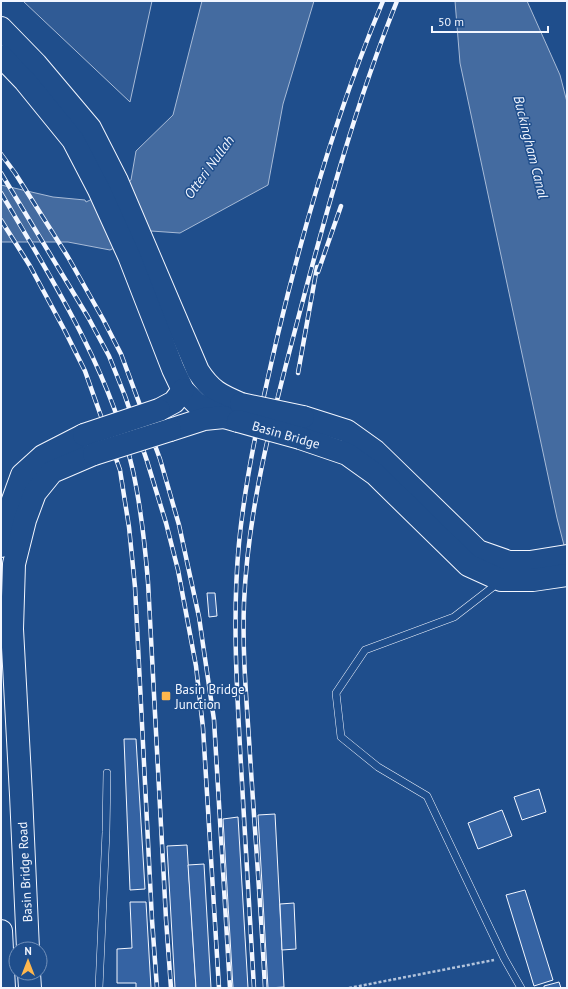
<svg xmlns="http://www.w3.org/2000/svg" width="568" height="989" font-family="'PT Sans',sans-serif">
  <style>
    .built { fill: #305b95; stroke: #a8bbd7 }
    .water { fill: #446ba0; stroke: #a8bbd7 }
    .building { fill: #3563a3; stroke: #f2f6ff }
    .lines { fill: none; stroke-linecap: round; stroke-linejoin: round }
    .service-casing { stroke: #f2f6ff; stroke-width: 8 }
    .primary-casing { stroke: #f2f6ff; stroke-width: 24 }
    .path { stroke: #b3c4dc; stroke-width: 2.5; stroke-dasharray: 3 2; stroke-linecap: butt }
    .service { stroke: #1f4e8c; stroke-width: 7 }
    .primary { stroke: #1f4e8c; stroke-width: 22 }
    .rail-casing { stroke: #f2f6ff; stroke-width: 4.5 }
    .rail { stroke: #1f4e8c; stroke-width: 3; stroke-dasharray: 9; stroke-linecap: butt }
    .primary-bridge-casing { stroke: #f2f6ff; stroke-width: 24; stroke-linecap: butt }
    .primary-bridge { stroke: #1f4e8c; stroke-width: 22 }
    .poi-dot { fill: #ffb74d; stroke: #1f4e8c; stroke-width: 1.5 }
    .labels { text-anchor: middle; dominant-baseline: central; stroke-width: 3; stroke-linejoin: round; paint-order: stroke }
    .street-label { font-size: 13px; fill: #f2f6ff; stroke: #1f4e8c }
    .poi-label { font-size: 13px; fill: #f2f6ff; stroke: #1f4e8c; text-anchor: start }
    .water-label { font-size: 14px; font-style: italic; fill: #f2f6ff; stroke: #1f4e8c }
  </style>
  <rect width="100%" height="100%" fill="#1f4e8c"/>
  <polygon class="built" points="23,1 152,1 130,102"/>
  <g class="water">
    <polygon points="202,1 314,1 283,104 268,185 180,233 151,231 110,250 68,242 1,242 1,185 53,197 85,200 86,202 131,180 136,151 173,115"/>
    <polygon points="455,1 527,1 560,75 567,102 567,557 557,518 460,63"/>
  </g>
  <g class="building">
    <polygon points="207,593 215,593 217,616 209,617"/>
    <polygon points="124,739 136,739 145,889 130,890"/>
    <polygon points="539,789 546,812 522,820 514,797"/>
    <polygon points="502,810 512,836 478,849 468,823"/>
    <polygon points="275,814 284,987 268,988 258,815"/>
    <polygon points="238,817 248,988 233,988 223,819"/>
    <polygon points="187,845 196,988 175,988 167,846"/>
    <polygon points="204,864 211,988 196,988 188,865"/>
    <polygon points="525,890 553,980 534,986 506,895"/>
    <polygon points="130,902 146,902 151,988 136,988 136,983 117,983 117,949 132,948"/>
    <polygon points="294,903 296,949 282,950 280,904"/>
    <polygon points="559,982 561,988 544,988 544,986"/>
  </g>
  <g class="lines">
    <defs>
      <g id="service">
        <polyline points="498,583 454,617 365,650 336,693 341,737 378,767 427,796 504,958 521,988"/>
        <polyline points="99,988 106,832 107,773"/>
      </g>
      <g id="primary">
        <path d="M 1,28 L 36,64 L 90,128 L 117,181 L 198,371 C 211,391 220,395 241,404"/>
        <polyline points="1,56 25,81 73,140 99,190 129,256 173,369 183,390 196,403 208,410 224,417 238,421"/>
        <polyline points="159,410 174,402 183,390"/>
        <polyline points="303,417 347,431 375,451 478,551 509,562 530,562 567,556"/>
        <polyline points="170,430 204,419 224,417"/>
        <polyline points="300,438 347,454 375,474 468,565 501,580 533,580 567,575"/>
        <polyline points="1,546 9,511 22,475 43,456 84,435"/>
        <polyline points="1,931 4,988"/>
        <polyline points="28,949 21,795 12,629 14,564 25,520 35,493 52,472 94,454"/>
        <polyline points="29,973 30,988"/>
      </g>
    </defs>
    <use href="#service" class="service-casing"/>
    <use href="#primary" class="primary-casing"/>
    <polyline class="path" points="349,988 494,960"/>
    <use href="#service" class="service"/>
    <use href="#primary" class="primary"/>
    <defs>
      <g id="rail">
        <polyline points="1,154 15,173 68,257 103,319 121,354 160,459 179,525 199,617 214,720 230,988"/>
        <polyline points="1,173 88,317 109,356 125,396 147,461 166,523 178,570 196,666 203,728 219,988"/>
        <path d="M 1,193 C 52,279 111,372 133,471 C 141,508 145,545 148,582 L 166,919 L 171,988"/>
        <polyline points="1,220 30,266 65,331 85,371 120,470 129,527 135,587 152,920 157,988"/>
        <polyline points="318,272 341,206"/>
        <polyline points="298,373 317,267"/>
        <path d="M 254,988 C 249,914 245,840 241,766 C 237,691 232,617 239,543 C 246,472 262,403 278,334 C 305,221 338,108 383,1"/>
        <path d="M 265,988 C 261,910 255,833 250,755 C 247,705 242,654 244,603 C 248,505 274,410 299,315 C 327,209 356,103 397,1"/>
      </g>
    </defs>
    <use href="#rail" class="rail-casing"/>
    <use href="#rail" class="rail"/>
    <defs>
      <g id="primary-bridge">
        <polyline points="241,404 303,417"/>
        <polyline points="238,421 300,438"/>
        <polyline points="84,435 159,410"/>
        <polyline points="94,454 170,430"/>
      </g>
    </defs>
    <use href="#primary-bridge" class="primary-bridge-casing"/>
    <use href="#primary-bridge" class="primary-bridge"/>
  </g>
  <rect class="poi-dot" x="161" y="691" width="10" height="10" rx="2"/>
  <g class="labels">
    <g class="street-label">
      <text transform="translate(286 435) rotate(16)">Basin Bridge</text>
      <text transform="translate(25 872) rotate(-93)">Basin Bridge Road</text>
    </g>
    <g class="poi-label">
      <text x="175" y="689">Basin Bridge<tspan x="175" dy="15">Junction</tspan></text>
    </g>
    <g class="water-label">
      <text transform="translate(531 147) rotate(76)">Buckingham Canal</text>
      <text transform="translate(209 167) rotate(-54)">Otteri Nullah</text>
    </g>
  </g>
  <rect width="568" height="989" fill="none" stroke="#f2f6ff" stroke-width="4"/>
  <g transform="translate(28 961)"><circle r="19" fill="#1f4e8c" stroke="#7391ba"/>
  <path d="M0-3L7 15L0 10L-7 15Z" fill="#ffb74d"/>
  <text y="-6" font-size="11" font-weight="bold" text-anchor="middle" fill="#f2f6ff">N</text>
  </g>
  <path d="M432 26v6h116v-6" fill="none" stroke="#f2f6ff" stroke-width="2"/>
  <text x="438" y="26" font-size="12" fill="#f2f6ff" stroke="#1f4e8c" stroke-width="3" paint-order="stroke">50 m</text>
</svg>
